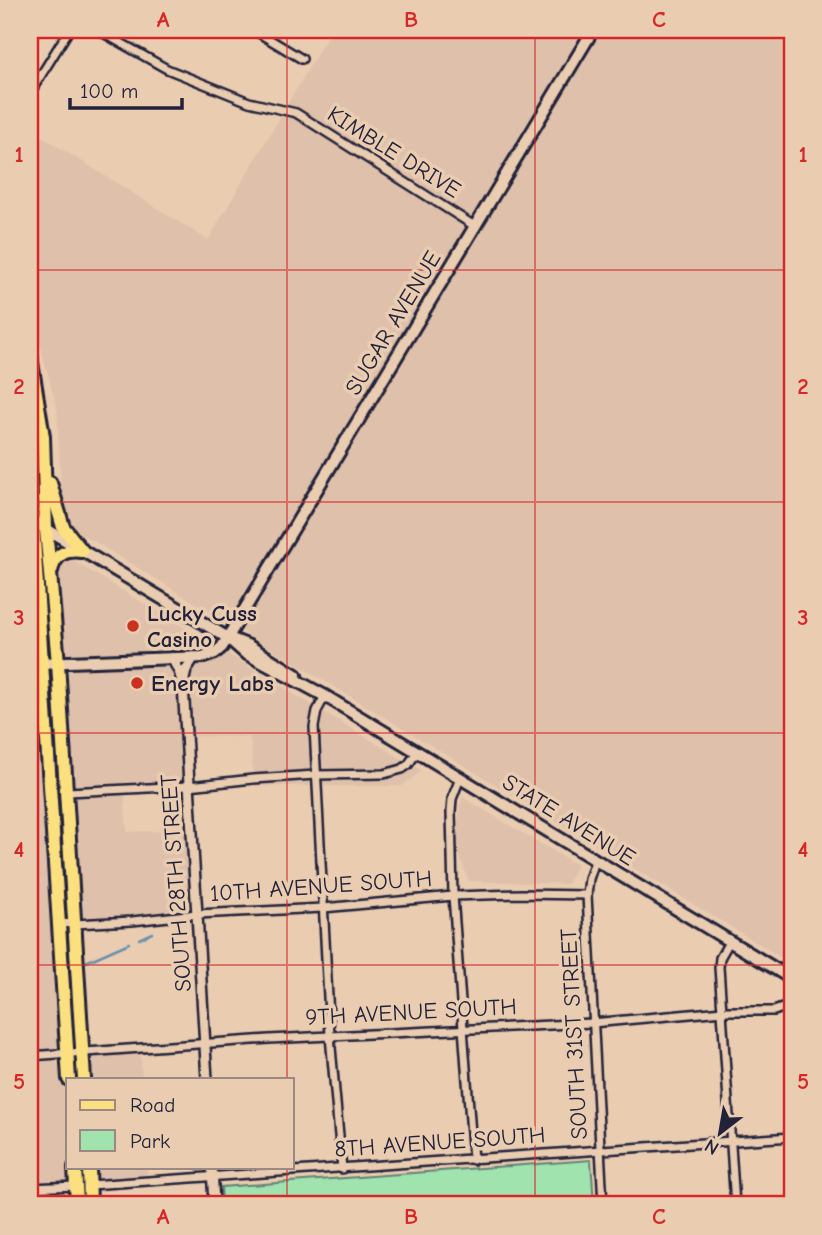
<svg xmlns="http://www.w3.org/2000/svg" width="822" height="1235" font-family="'Comic Neue',sans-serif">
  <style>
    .built { fill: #dfc0ab }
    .green { fill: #a0e3ae; stroke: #618274; stroke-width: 2 }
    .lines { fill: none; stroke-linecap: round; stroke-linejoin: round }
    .stream { stroke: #6990ae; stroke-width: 2.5 }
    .minor-casing { stroke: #22223b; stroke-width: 12 }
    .tertiary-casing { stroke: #22223b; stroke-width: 14 }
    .secondary-casing { stroke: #22223b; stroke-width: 16 }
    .primary-casing { stroke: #22223b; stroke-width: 18 }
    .minor { stroke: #eacdb1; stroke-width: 7 }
    .tertiary { stroke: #eacdb1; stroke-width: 9 }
    .secondary { stroke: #eacdb1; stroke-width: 10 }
    .primary { stroke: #fce080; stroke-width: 12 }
    .grid { fill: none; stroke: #d62828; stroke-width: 2; stroke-opacity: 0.55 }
    .poi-dot { fill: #c8321e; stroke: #eacdb1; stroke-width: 2.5 }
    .labels { text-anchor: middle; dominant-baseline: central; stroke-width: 7; stroke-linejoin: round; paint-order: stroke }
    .street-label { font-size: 23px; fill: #22223b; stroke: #eacdb1 }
    .poi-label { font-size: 23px; font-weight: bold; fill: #22223b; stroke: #eacdb1; text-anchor: start }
    .neatline { fill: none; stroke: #d62828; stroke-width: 2.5 }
    .grid-label { font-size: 23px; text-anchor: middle; font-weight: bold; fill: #d62828 }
  </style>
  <rect width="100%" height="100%" fill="#eacdb1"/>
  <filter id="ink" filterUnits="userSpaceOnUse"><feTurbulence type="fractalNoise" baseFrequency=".0143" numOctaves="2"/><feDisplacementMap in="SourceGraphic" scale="14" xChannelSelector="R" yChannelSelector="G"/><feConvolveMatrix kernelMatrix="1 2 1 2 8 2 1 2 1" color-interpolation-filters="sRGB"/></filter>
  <g filter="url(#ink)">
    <g class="built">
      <polygon points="331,30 792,30 792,964 70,527 62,511 57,408 36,330 30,317 30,129 208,240"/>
      <polygon points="30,546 72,560 422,771 402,786 254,786 250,737 187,736 189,786 124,790 127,832 192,830 197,914 74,924 82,1052 140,1049 142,1079 68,1079 68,1167 147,1167 148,1182 30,1188"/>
      <polygon points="462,797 577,865 567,884 469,881 454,843"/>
    </g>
    <polygon class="green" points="591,1160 594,1205 222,1205 221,1187"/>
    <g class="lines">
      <g class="stream">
        <polyline points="139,939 152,933"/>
        <polyline points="86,962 129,943"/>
      </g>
      <defs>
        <g id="minor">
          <polyline points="98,30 167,69 249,102 296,113 476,227"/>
          <polyline points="254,30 302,59"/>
          <polyline points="30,93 69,30"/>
          <polyline points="325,696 317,711 314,727 330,1036 342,1169"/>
          <polyline points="460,778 452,799 451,812 453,896 473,1160"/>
          <polyline points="67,792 189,786 253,779 316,775 384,774 402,769 408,765 417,752"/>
          <polyline points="595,861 589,879 587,895 603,1205"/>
          <polyline points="59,923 74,924 132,921 197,914 323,908 453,896 521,894 587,895"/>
          <polyline points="729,942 720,958 719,967 735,1205"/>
          <polyline points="30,1056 269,1039 592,1023 723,1011 774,1011 788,1006 792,1002"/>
          <polyline points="90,1185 792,1137"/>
          <polyline points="30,1188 76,1186"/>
        </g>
        <g id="tertiary">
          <polyline points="172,658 179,671 183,685 207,1079"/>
          <polyline points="183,684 186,670 194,657"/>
          <polyline points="212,1167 214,1205"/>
        </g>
        <g id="secondary">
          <polyline points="33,521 228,638 245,653 325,696 792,979"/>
          <polyline points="234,640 249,646 296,675"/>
          <polyline points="41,663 204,657 215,653 222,647 593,30"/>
        </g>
        <g id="primary">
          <polyline points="30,356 43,437 46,529 58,663 84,1079"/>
          <polyline points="30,478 69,1079"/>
          <polyline points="50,483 63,527 82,551"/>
          <path d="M 51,571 C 55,554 65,549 82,551"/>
          <polyline points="75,1167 77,1205"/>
          <polyline points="89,1167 90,1205"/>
        </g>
      </defs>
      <use href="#minor" class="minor-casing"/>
      <use href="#tertiary" class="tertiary-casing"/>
      <use href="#secondary" class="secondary-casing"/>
      <use href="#primary" class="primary-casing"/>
      <use href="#minor" class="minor"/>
      <use href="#tertiary" class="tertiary"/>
      <use href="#secondary" class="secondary"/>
      <use href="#primary" class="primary"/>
    </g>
  </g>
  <path class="grid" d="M 287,30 L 287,1079M 535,30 L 535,1205M 30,270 L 792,270M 30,502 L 792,502M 30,733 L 792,733M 30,965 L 792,965M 287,1167 L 287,1205"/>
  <g class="poi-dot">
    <circle cx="133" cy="626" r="7"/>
    <circle cx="137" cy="683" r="7"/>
  </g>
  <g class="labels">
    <g class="street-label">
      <text transform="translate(394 152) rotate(32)">KIMBLE DRIVE</text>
      <text transform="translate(393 323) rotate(-59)">SUGAR AVENUE</text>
      <text transform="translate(569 820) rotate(32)">STATE AVENUE</text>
      <text transform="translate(176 883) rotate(-94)">SOUTH 28TH STREET</text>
      <text transform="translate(321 886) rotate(-4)">10TH AVENUE SOUTH</text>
      <text transform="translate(411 1012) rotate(-3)">9TH AVENUE SOUTH</text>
      <text transform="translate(574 1034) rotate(-93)">SOUTH 31ST STREET</text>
      <text transform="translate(440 1142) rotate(-4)">8TH AVENUE SOUTH</text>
    </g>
    <g class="poi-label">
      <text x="147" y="613">Lucky Cuss<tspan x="147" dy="26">Casino</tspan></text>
      <text x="151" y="683">Energy Labs</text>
    </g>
  </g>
  <rect width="822" height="1235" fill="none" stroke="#eacdb1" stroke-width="77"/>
  <rect x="66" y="1078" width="228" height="91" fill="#eacdb1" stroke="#9a8982" stroke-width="2"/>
  <rect x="80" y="1100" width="35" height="10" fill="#fce080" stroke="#9a8982" stroke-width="2"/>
  <text x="130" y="1112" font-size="21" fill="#22223b">Road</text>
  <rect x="80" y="1130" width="35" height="21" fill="#a0e3ae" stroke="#9a8982" stroke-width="2"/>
  <text x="130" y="1148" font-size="21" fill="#22223b">Park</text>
  <g transform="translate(720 1133) rotate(211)" stroke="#eacdb1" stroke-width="5" paint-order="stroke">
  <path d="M0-5L12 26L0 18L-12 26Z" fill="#22223b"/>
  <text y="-10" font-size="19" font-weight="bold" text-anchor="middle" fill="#22223b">N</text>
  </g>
  <path d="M70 98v10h112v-10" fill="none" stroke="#22223b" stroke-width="3.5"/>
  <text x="80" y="98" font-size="21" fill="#22223b" stroke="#eacdb1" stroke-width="5" paint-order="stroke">100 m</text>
  <rect x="38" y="38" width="746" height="1158" class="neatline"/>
  <g class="grid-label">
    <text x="163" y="27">A</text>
    <text x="411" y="27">B</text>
    <text x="659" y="27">C</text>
    <text x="19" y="162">1</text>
    <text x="803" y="162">1</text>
    <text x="19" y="394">2</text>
    <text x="803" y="394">2</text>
    <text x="19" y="625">3</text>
    <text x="803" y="625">3</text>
    <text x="19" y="857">4</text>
    <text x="803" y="857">4</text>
    <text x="19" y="1089">5</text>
    <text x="803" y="1089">5</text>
    <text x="163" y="1224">A</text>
    <text x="411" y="1224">B</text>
    <text x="659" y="1224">C</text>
  </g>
</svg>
